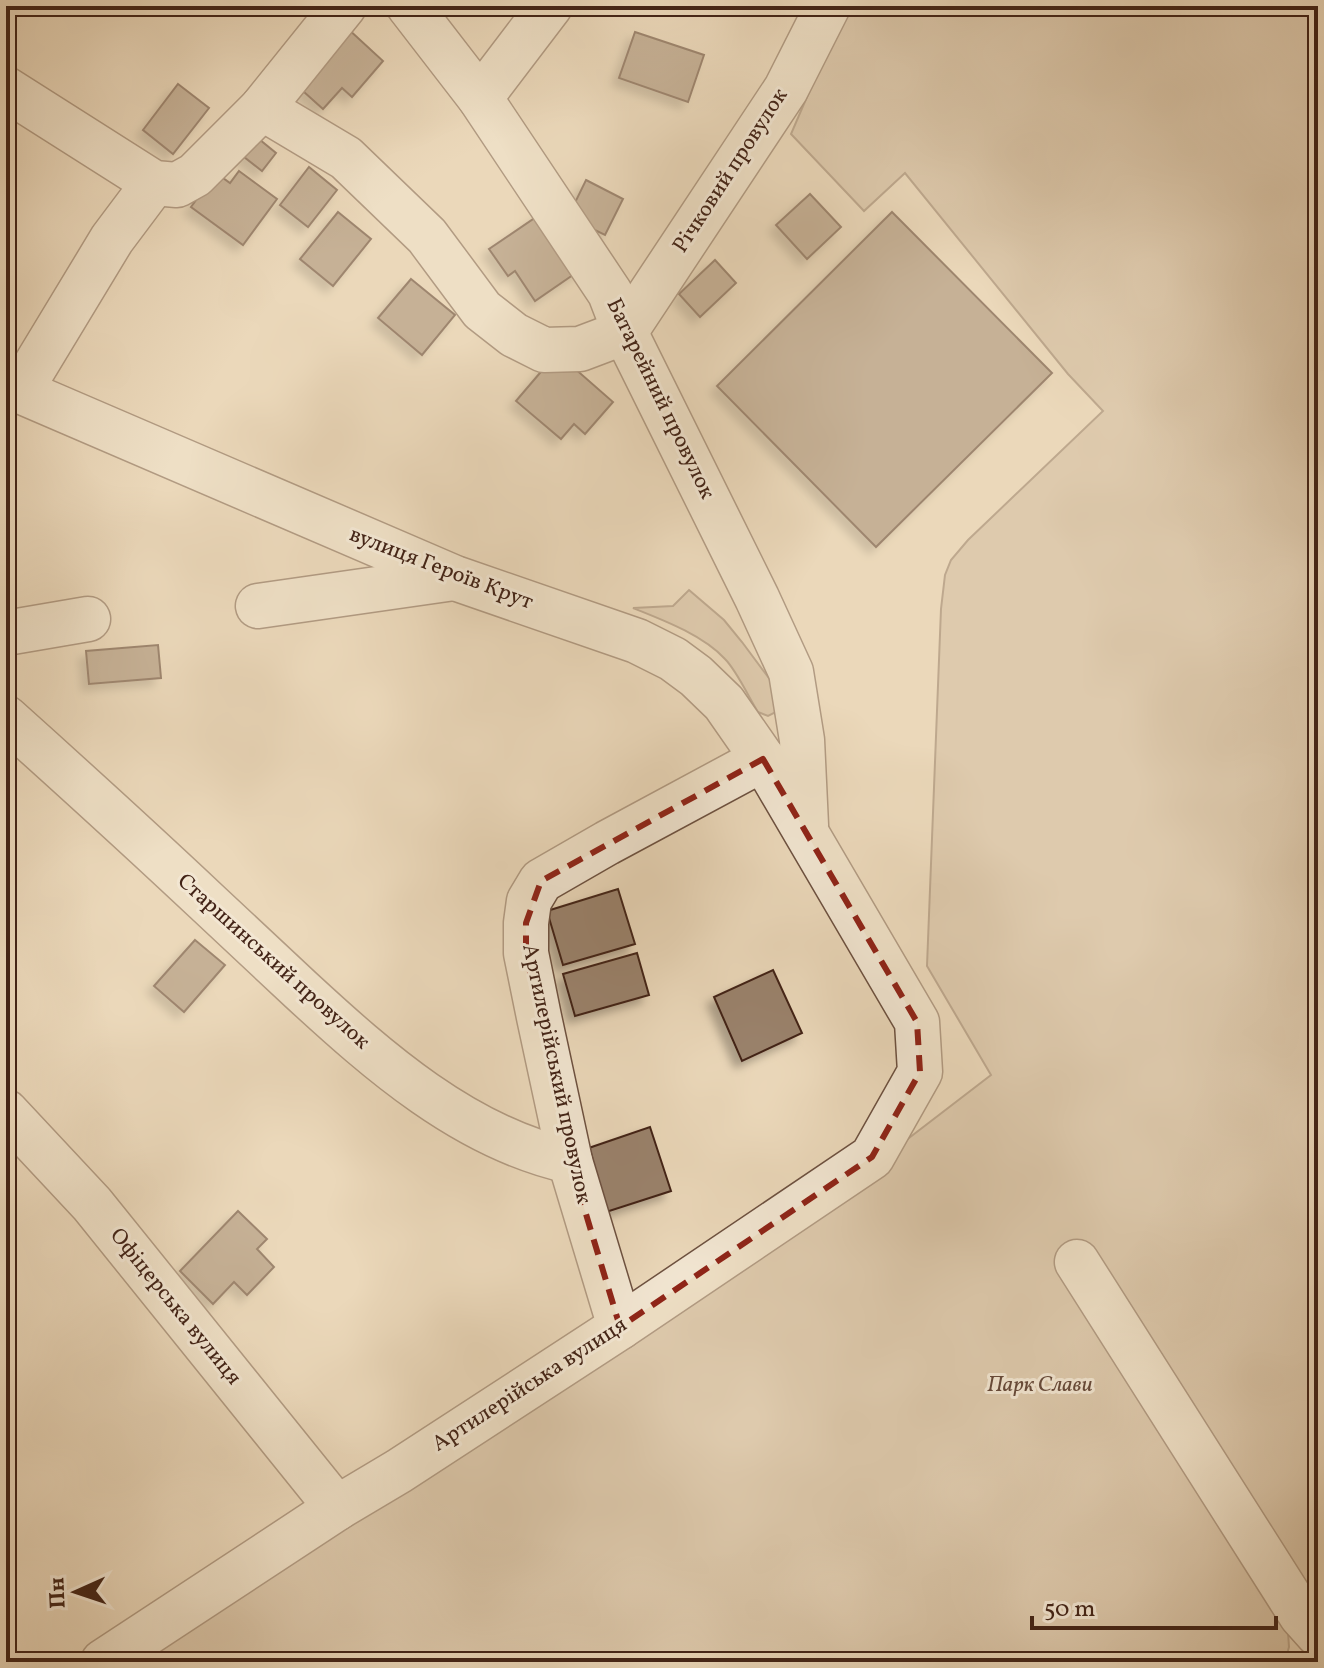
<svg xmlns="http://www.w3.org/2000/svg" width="1324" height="1668" font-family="Vollkorn,serif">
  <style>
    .green { fill: #ceb99e; stroke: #886e5a; stroke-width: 2 }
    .building { fill: #9a826c; stroke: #432417; stroke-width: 2; filter: url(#shadow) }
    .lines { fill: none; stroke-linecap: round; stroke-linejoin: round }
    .minor-casing { stroke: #6d5140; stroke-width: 47 }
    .minor { stroke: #f2e6d2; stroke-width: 44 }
    .marked { fill: none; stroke: #8f2418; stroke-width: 6; stroke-dasharray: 16 10; stroke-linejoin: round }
    .labels { text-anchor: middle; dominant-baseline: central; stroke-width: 6; stroke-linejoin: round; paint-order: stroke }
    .street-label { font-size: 22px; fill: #432417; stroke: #f2e6d2 }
    .park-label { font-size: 22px; font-style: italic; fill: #664939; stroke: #f2e6d2 }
  </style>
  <defs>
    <filter id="shadow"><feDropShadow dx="-7" dy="7" stdDeviation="4" flood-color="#0004"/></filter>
  </defs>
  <rect width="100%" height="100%" fill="#ebd8ba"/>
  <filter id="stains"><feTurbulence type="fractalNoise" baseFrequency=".0025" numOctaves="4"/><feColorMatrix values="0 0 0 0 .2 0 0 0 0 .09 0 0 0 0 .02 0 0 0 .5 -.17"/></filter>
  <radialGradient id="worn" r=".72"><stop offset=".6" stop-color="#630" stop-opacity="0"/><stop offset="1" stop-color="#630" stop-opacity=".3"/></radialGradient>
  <g class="green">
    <polygon points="846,6 1318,6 1318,1601 1288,1632 1289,1647 1285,1662 125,1662 853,1181 991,1075 927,966 941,609 945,575 951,560 968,540 1103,411 1068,374 905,173 864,211 791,134"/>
    <path d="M 689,590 L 724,620 L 742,642 L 774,685 L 778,711 L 768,716 L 758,712 C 749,698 737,671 725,659 C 703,635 663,620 633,608 L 673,606 Z"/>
  </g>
  <g class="building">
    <polygon points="346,27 383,61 352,97 342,88 323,109 294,83"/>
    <polygon points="635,32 704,55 688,102 619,78"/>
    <polygon points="178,84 209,108 173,154 143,130"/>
    <polygon points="254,135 276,153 262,171 239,153"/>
    <polygon points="309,167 337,190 308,227 280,205"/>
    <polygon points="239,171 277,199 243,245 191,207 216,173 230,183"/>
    <polygon points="586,180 623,199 605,235 568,217"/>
    <polygon points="810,194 841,227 807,259 776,225"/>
    <polygon points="545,211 583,268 535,301 515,271 508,276 489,249"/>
    <polygon points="338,212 371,239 333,286 300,259"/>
    <polygon points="892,212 1052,373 876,547 717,386"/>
    <polygon points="715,260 736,283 700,317 679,294"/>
    <polygon points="411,279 455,315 422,355 378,318"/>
    <polygon points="557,353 613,402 585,434 574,424 561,439 516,401"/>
    <polygon points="158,645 161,678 89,684 86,651"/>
    <polygon points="618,889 635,944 563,965 547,911"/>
    <polygon points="195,940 225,965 184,1012 154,986"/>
    <polygon points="637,953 649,995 575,1016 563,974"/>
    <polygon points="773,970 802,1033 742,1061 714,997"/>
    <polygon points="650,1127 671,1191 603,1213 583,1150"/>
    <polygon points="238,1211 267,1239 257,1249 274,1267 247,1295 234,1282 213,1304 180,1271"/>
  </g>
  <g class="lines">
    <defs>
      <g id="minor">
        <polyline points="409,6 480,98 610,293 625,332 757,598 791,672 802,740 806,825"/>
        <polyline points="6,89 154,183 177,185 195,175 262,108 344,6"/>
        <polyline points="480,98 550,6"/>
        <polyline points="262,108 346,158 427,236 482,310 514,335 544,350 580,349 625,332"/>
        <polyline points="625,332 786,89 828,6"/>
        <polyline points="6,385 455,578 637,641 673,659 696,676 724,703 763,759 917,1022 920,1072 872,1157 620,1327 399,1471 337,1508 103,1662"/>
        <polyline points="20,391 112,239 154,183"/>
        <polyline points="258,606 454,578"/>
        <polyline points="6,633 88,619"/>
        <path d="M 6,718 C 74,779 141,840 208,903 C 239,932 270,961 301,990 C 378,1061 465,1138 570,1161"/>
        <polyline points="6,1112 92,1204 337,1508"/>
        <polyline points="1077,1262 1301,1615 1318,1634"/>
        <polyline points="620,1327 570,1161 539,1017 526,953 526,923 529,901 541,881 607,843 763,759"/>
      </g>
    </defs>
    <use href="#minor" class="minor-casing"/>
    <use href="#minor" class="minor"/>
  </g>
  <path d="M0 0H1324V1668H0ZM 763,759 L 917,1022 L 920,1072 L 872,1157 L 620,1327 L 570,1161 L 526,953 L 526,923 L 541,881 Z" fill="#ebd8ba" fill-opacity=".55" fill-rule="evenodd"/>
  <path class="marked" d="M 763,759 L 917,1022 L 920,1072 L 872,1157 L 620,1327 L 570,1161 L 526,953 L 526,923 L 541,881 Z"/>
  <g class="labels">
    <g class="street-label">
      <text transform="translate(731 171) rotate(-57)">Річковий провулок</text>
      <text transform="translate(660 399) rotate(64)">Батарейний провулок</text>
      <text transform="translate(441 569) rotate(21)">вулиця Героїв Крут</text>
      <text transform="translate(273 962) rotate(42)">Старшинський провулок</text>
      <text transform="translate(556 1074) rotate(78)">Артилерійський провулок</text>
      <text transform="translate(175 1307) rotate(51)">Офіцерська вулиця</text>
      <text transform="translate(530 1385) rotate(-33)">Артилерійська вулиця</text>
    </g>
    <g class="park-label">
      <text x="1040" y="1385">Парк Слави</text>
    </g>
  </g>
  <rect width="1324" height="1668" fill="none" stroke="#ebd8ba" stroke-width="32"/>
  <rect x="8" y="8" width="1308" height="1652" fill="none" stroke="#432417" stroke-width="4"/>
  <rect x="16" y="16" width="1292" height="1636" fill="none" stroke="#432417" stroke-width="2"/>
  <g transform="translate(76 1592) rotate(267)" stroke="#f2e6d2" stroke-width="6" paint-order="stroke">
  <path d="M0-6L14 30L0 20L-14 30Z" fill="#432417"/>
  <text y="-12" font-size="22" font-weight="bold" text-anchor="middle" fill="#432417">Пн</text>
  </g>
  <path d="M1032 1616v12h244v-12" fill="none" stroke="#432417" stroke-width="4"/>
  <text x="1044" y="1616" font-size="24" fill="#432417" stroke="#f2e6d2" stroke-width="6" paint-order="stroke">50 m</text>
  <rect width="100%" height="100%" filter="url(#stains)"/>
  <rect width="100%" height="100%" fill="url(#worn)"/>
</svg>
